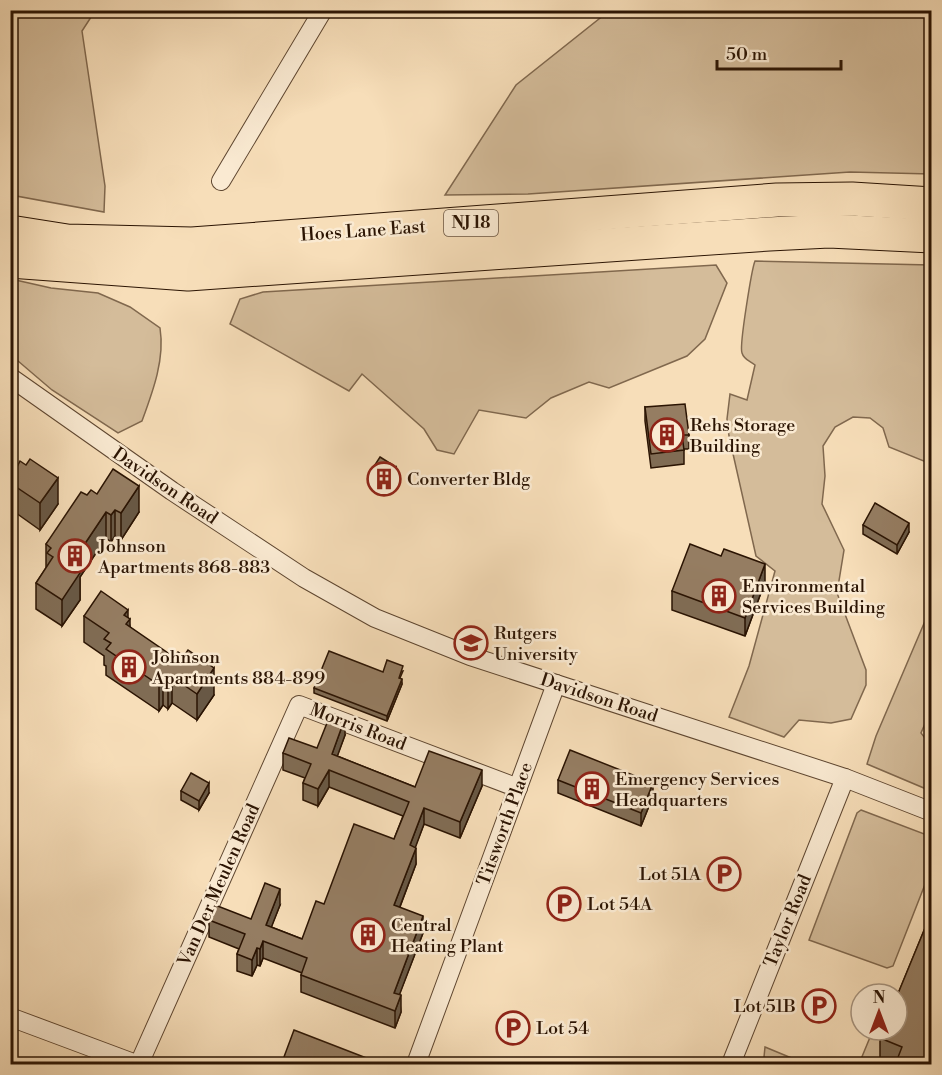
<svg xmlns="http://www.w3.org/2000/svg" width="942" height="1075" font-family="'Libre Bodoni',serif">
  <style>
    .green { fill: #d4bc9a; stroke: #80684e; stroke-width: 1.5 }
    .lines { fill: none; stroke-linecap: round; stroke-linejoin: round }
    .street-casing { stroke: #5e4630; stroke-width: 20 }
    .highway-casing { stroke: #2b1403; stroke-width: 35 }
    .street { stroke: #faead2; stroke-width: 18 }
    .highway { stroke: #f7deb9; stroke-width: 33 }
    .wall { fill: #806c54; stroke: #2b1403; stroke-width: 1.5 }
    .shaded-wall { fill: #685845; stroke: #2b1403; stroke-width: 1.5 }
    .building { fill: #957d62; stroke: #2b1403; stroke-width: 1.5 }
    .labels { text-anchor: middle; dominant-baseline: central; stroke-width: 5; stroke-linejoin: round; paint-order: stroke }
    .shield { fill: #faead2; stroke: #695441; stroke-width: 1.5 }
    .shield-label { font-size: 16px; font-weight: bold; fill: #2b1403 }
    .street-label { font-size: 18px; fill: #2b1403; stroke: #faead2 }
    .poi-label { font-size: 18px; fill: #2b1403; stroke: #faead2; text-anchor: start }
  </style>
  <rect width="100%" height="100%" fill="#f7deb9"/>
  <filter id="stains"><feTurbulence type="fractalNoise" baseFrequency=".00333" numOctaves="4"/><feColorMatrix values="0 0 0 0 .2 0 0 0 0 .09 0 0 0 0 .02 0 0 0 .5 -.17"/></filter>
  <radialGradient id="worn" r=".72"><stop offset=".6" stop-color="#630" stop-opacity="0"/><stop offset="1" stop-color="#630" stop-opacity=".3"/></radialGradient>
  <g class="green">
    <polygon points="10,11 95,11 82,31 105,186 104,212 11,195"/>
    <polygon points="609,11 931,11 931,174 850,172 528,194 445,195 516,85"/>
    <path d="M 755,261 L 931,265 L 931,464 L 889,447 L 883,428 L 870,418 L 853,417 L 835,427 L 823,446 L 825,476 L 822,504 L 844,550 L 837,593 L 866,670 L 866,685 L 851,719 L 831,723 L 799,720 L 784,737 L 729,717 L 749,666 L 775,571 L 756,556 L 729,436 L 727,419 L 730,394 L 747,400 L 755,365 C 750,361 744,360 742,353 C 739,346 752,268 755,261 Z"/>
    <polygon points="716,265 727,283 705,339 687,356 609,388 589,382 551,398 526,418 479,410 454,454 437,450 424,429 362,374 349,391 230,324 240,299 263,292"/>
    <path d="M 11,279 L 51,288 L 98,293 L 130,307 L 160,328 C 165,359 153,391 142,421 L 118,433 L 52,390 L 11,355 Z"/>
    <polygon points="931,607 931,710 921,733 931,746 931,791 867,764 876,736"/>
    <polygon points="861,810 927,835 931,850 931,869 893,966 887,968 809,940 857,813"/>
    <polygon points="873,1030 894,1030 880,1064 859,1064"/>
    <polygon points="765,1047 806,1064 778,1064 764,1057"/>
  </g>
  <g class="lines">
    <defs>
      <g id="street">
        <polyline points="221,181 323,10"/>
        <polyline points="10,377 172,491 304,578 375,618 470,656 845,778 932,812"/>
        <polyline points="10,1017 136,1064"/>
        <polyline points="139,1064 299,705 518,788"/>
        <polyline points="416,1064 556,684"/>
        <polyline points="731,1064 845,778"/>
      </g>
      <g id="highway">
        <polyline points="10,232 67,241 192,244 777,200 852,199 932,204"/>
        <polyline points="10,261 188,274 769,234 829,231 932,236"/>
      </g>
    </defs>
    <use href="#street" class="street-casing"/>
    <use href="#highway" class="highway-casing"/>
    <use href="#street" class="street"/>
    <use href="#highway" class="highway"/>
  </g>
  <g class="wall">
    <polygon points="645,407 689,435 689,449 684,449 684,464 651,468 645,421"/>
    <polygon points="10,463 58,504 40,530 16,513 11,520"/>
    <polygon points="396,470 398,481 391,491 387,489 386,491 371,481 371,471"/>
    <polygon points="97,494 139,512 121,540 115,536 111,542 106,538 80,577 80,600 62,626 36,609 36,583 46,568 46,544 87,495"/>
    <polygon points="863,525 909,532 897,554 863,534"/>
    <polygon points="765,582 745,636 672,610 672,591"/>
    <polygon points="84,616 128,618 130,627 214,695 197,720 172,703 168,709 163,705 159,711 106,675 106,666 104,665 104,656 84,642"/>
    <polygon points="403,671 400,678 402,684 387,721 314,693 314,688"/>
    <polygon points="345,735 337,756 415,787 482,786 460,838 424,824 415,847 416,864 400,907 423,933 399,995 401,1012 395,1028 301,992 301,975 302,973 263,958 260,966 257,965 252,976 237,971 237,954 239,949 209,937 209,920 251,919 280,905 271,927 302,939 324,904 394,839 403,816 329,787 318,806 303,800 303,783 305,778 283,770 283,753 317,748"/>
    <polygon points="558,780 653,796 641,826 558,793"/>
    <polygon points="181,791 209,793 199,810 181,800"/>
    <polygon points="932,911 932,1065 880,1065 880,1038"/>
  </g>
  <g class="shaded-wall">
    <polygon points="396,467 396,475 398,471 398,481 391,491 391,481 394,469"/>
    <polygon points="58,478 58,504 40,530 40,503"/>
    <polygon points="139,486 139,512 121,540 121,513"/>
    <polygon points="16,487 16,513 11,520 11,494"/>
    <polygon points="115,510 115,536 111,542 111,515"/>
    <polygon points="106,512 106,538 80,577 80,600 62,626 62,600 74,569 76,557"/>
    <polygon points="909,523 909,532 897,554 897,545"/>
    <polygon points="765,564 765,582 745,636 745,618"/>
    <polygon points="128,610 128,621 130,619 130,645 124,615"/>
    <polygon points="214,668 214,695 197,720 197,694"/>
    <polygon points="172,677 172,703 168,709 168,683"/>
    <polygon points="163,679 163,705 159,711 159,685"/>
    <polygon points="402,679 402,684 387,721 387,716"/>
    <polygon points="345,718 345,735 332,771 332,754"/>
    <polygon points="329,770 329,787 318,806 318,789"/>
    <polygon points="482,770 482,786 460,838 460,822"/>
    <polygon points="209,783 209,793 199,810 199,801"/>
    <polygon points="653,783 653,796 641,826 641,813"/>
    <polygon points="424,808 424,824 410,862 410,845"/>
    <polygon points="416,848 416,864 394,922 394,905"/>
    <polygon points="280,889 280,905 266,941 266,925"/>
    <polygon points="423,916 423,933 394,1009 394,993"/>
    <polygon points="263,941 263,958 260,966 260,949"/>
    <polygon points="257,948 257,965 252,976 252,960"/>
    <polygon points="401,995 401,1012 395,1028 395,1011"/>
  </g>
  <g class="building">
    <polygon points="685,404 689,435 682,435 684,450 651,454 645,407"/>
    <polygon points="380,457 396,467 394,469 398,471 391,481 387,479 386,481 371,471"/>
    <polygon points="30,459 58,478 40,503 16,487 10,493 10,463 17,467 20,461 26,465"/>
    <polygon points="113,469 139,486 121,513 115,510 111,515 106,512 76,557 80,561 74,569 80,573 62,600 36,583 53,557 47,553 51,548 46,544 81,492 87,495 91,490 97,494"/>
    <polygon points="875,503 909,523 897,545 863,525"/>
    <polygon points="690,544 721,556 724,549 765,564 745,618 672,591"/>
    <polygon points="101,591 128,610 124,615 130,619 126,624 174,657 178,652 184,656 188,650 214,668 197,694 172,677 168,683 163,679 159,685 106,649 111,643 104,639 109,633 84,616"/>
    <polygon points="329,651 383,672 387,660 403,666 399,678 402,679 387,716 314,688"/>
    <polygon points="331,713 345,718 332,754 415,787 429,751 482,770 460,822 424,808 410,845 416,848 394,905 423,916 394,993 401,995 395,1011 301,975 307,958 263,941 260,949 257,948 252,960 237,954 245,934 209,920 215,905 251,919 265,883 280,889 266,925 302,939 316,901 324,904 354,824 394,839 409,802 329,770 318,789 303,783 311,764 283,753 289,738 317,748"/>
    <polygon points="570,750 653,783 641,813 558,780"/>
    <polygon points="191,773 209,783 199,801 181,791"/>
    <polygon points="932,911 932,1065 895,1065 902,1047 880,1038 883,1030 897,1030 897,996"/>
    <polygon points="294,1030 369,1059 367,1065 281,1065"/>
  </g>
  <defs>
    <symbol id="building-ring" viewBox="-11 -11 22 22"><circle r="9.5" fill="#faead2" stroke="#8f2418" stroke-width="1.5"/><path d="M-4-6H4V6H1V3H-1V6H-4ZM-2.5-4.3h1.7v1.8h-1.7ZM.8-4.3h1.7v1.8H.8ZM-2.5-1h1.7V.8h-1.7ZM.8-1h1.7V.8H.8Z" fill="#8f2418"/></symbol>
    <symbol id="university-ring" viewBox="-11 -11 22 22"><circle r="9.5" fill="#faead2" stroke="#8f2418" stroke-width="1.5"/><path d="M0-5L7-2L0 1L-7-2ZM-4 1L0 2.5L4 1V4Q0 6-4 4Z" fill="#8f2418"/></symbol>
    <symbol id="parking-ring" viewBox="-11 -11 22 22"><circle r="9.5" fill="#faead2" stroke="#8f2418" stroke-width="1.5"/><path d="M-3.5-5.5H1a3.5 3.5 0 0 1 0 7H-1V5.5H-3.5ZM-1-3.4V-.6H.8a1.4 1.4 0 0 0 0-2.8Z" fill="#8f2418"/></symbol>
  </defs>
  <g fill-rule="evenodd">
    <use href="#building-ring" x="648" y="416" width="38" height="38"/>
    <use href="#building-ring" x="365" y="460" width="38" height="38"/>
    <use href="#building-ring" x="56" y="537" width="38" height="38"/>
    <use href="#building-ring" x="700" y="577" width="38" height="38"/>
    <use href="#university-ring" x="452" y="624" width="38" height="38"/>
    <use href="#building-ring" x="110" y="648" width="38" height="38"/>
    <use href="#building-ring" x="573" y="770" width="38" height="38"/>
    <use href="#parking-ring" x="705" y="855" width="38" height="38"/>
    <use href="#parking-ring" x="545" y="885" width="38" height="38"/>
    <use href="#building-ring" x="349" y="916" width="38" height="38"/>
    <use href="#parking-ring" x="800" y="987" width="38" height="38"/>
    <use href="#parking-ring" x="494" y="1009" width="38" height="38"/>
  </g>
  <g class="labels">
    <rect class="shield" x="444" y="210" width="54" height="26" rx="4.5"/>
    <g class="shield-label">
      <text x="471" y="223">NJ 18</text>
    </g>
    <g class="street-label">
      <text transform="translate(363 231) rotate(-4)">Hoes Lane East</text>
      <text transform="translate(165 486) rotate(34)">Davidson Road</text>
      <text transform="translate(599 698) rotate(18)">Davidson Road</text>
      <text transform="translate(358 727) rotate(21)">Morris Road</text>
      <text transform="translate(505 824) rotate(-70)">Titsworth Place</text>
      <text transform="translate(219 885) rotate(-66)">Van Der Meulen Road</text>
      <text transform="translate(788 921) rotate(-68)">Taylor Road</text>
    </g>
    <g class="poi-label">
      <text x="690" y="425">Rehs Storage<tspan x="690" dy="21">Building</tspan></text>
      <text x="407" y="479">Converter Bldg</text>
      <text x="98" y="546">Johnson<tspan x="98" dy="21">Apartments 868-883</tspan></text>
      <text x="742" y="586">Environmental<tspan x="742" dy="21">Services Building</tspan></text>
      <text x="494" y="633">Rutgers<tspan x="494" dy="21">University</tspan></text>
      <text x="152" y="657">Johnson<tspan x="152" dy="21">Apartments 884-899</tspan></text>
      <text x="615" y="779">Emergency Services<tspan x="615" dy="21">Headquarters</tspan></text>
      <text x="701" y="874" text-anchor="end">Lot 51A</text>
      <text x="587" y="904">Lot 54A</text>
      <text x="391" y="925">Central<tspan x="391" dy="21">Heating Plant</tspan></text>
      <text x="796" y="1006" text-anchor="end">Lot 51B</text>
      <text x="536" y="1028">Lot 54</text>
    </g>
  </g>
  <rect width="942" height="1075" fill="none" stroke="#f7deb9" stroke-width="36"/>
  <rect x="12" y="12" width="918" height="1051" fill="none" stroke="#2b1403" stroke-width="3"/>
  <rect x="18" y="18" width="906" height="1039" fill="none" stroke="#2b1403" stroke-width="1.5"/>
  <g transform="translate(879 1012)"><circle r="28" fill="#faead2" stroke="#a7947f" stroke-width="1.5"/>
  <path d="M0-4.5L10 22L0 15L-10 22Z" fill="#8f2418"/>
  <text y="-9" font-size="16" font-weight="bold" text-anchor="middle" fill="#2b1403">N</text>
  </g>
  <path d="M717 60v9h124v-9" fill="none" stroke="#2b1403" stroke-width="3"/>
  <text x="726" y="60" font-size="18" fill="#2b1403" stroke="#faead2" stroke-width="4.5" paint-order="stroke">50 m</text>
  <rect width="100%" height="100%" filter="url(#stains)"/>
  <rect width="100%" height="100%" fill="url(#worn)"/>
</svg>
